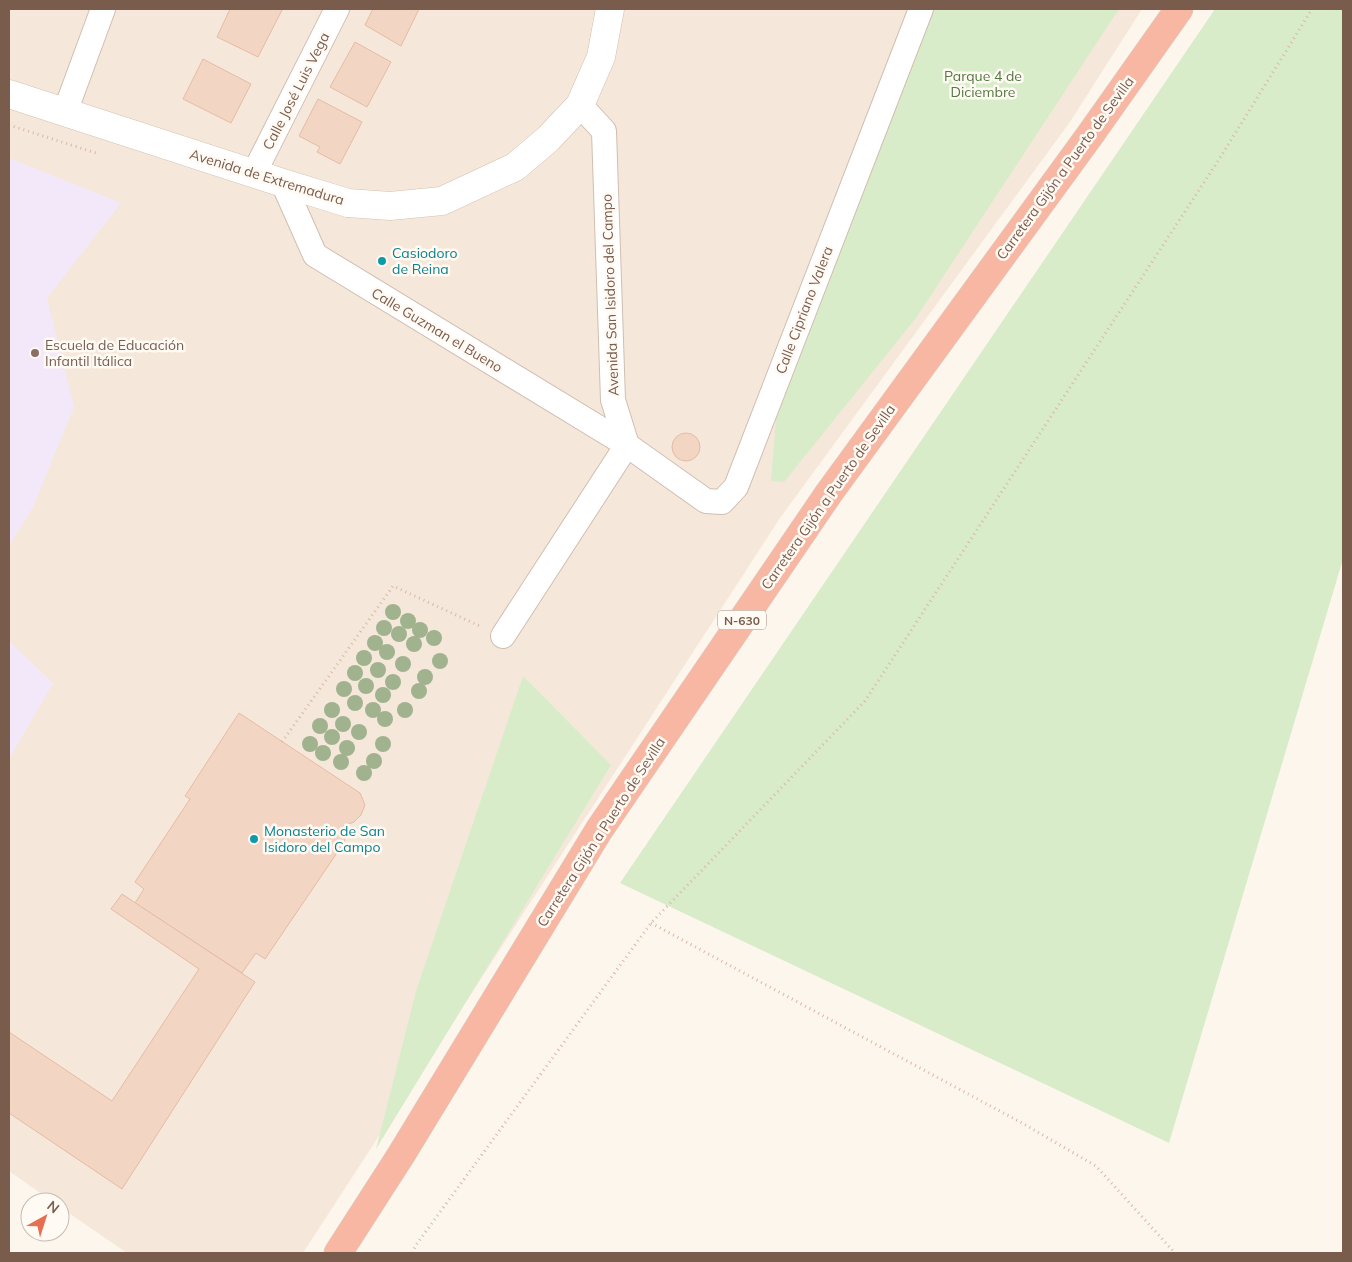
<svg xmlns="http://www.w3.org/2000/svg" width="1352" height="1262" font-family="Mulish,sans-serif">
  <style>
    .residential { fill: #f5e8da }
    .education { fill: #f3e8fa }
    .green { fill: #d8ecc9 }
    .building { fill: #f3d5c3; stroke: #e6bba3 }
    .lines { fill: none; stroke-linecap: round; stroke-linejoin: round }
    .street-casing { stroke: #d1beb0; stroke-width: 26 }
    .secondary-casing { stroke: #d6c0b0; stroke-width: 29 }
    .highway-casing { stroke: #dad1cd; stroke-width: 29 }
    .path { stroke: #d9b8a5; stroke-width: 3; stroke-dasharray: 1 4; stroke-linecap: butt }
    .street { stroke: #fff; stroke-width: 24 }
    .secondary { stroke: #fff; stroke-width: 28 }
    .highway { stroke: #f7b7a3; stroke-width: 28 }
    .tree { fill: #a0b28e }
    .culture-dot { fill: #0f9aa8; stroke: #fffaf3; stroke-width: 2 }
    .education-dot { fill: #8d6e63; stroke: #fffaf3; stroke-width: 2 }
    .labels { text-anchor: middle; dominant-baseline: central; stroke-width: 5; stroke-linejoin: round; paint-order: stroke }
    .shield { fill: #fffaf3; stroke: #a28b7f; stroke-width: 1 }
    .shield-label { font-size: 12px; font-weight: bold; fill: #7a5c4d }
    .park-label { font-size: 14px; fill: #537a41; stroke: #fffaf3 }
    .street-label { font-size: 14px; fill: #7a5c4d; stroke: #fffaf3 }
    .culture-label { font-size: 14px; fill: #0d838f; stroke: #fffaf3; text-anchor: start }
    .education-label { font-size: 14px; fill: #785e54; stroke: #fffaf3; text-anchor: start }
  </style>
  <rect width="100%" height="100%" fill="#fdf6ec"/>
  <polygon class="residential" points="9,9 1142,9 1070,122 780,518 303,1253 127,1253 60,1207 60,1202 53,1202 9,1171"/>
  <g class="education">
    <polygon points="9,158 121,203 47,298 74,407 33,507 9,546"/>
    <polygon points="9,641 53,683 9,759"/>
  </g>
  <g class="green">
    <polygon points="934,9 1119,9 916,318 784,482 771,481 776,419"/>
    <polygon points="1215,9 1343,9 1343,559 1169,1143 620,883"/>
    <polygon points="523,676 611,765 376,1149 416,991"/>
  </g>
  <g class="building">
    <polygon points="230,9 280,9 282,10 258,57 217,37"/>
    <polygon points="373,9 419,9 401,46 365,25"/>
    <polygon points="355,42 391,62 367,107 330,87"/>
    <polygon points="203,59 251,84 231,123 183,99"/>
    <polygon points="318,99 362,122 340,164 317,152 320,147 299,136"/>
    <circle cx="686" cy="447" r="14"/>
    <polygon points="239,713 360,793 365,805 361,815 354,822 343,826 347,834 343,844 265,959 256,953 242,973 135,903 144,889 135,882 190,799 185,796"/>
    <polygon points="122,894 255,982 122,1189 9,1113 9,1032 112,1101 199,969 111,909"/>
  </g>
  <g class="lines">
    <defs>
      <g id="street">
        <polyline points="580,105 604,131 613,400 627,445"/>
        <polyline points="65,112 103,9"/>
        <polyline points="254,173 337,9"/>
        <polyline points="283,183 315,255 627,445 706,501 722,502 736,487 921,9"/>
        <polyline points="503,636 627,445"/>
      </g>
      <polyline id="secondary" points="9,94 283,183 348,203 390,206 442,201 515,167 548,139 580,105 601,57 610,9"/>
      <polyline id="highway" points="338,1253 401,1155 599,830 829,493 1090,135 1179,9"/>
    </defs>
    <use href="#street" class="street-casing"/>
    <use href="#secondary" class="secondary-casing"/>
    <use href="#highway" class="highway-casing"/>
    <g class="path">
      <polyline points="9,125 96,153"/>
      <polyline points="282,742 393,586 482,627"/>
      <polyline points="651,923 1022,1123 1096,1166 1175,1253"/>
      <polyline points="412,1253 416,1245 651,923 865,701 1218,161 1312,9"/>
    </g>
    <use href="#street" class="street"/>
    <use href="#secondary" class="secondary"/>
    <use href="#highway" class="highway"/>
  </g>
  <g class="tree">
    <circle cx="393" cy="612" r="8"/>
    <circle cx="408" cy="621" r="8"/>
    <circle cx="384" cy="628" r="8"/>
    <circle cx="420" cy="630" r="8"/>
    <circle cx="399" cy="634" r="8"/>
    <circle cx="434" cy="638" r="8"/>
    <circle cx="375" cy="643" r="8"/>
    <circle cx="414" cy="644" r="8"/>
    <circle cx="387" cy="652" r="8"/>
    <circle cx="364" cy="658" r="8"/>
    <circle cx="440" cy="661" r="8"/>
    <circle cx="403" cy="664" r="8"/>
    <circle cx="378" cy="670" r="8"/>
    <circle cx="355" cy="673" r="8"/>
    <circle cx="425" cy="677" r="8"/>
    <circle cx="393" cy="682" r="8"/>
    <circle cx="366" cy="686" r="8"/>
    <circle cx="344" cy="689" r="8"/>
    <circle cx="419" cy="691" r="8"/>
    <circle cx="383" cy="695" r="8"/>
    <circle cx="355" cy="703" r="8"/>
    <circle cx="332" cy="710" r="8"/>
    <circle cx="373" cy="710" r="8"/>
    <circle cx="405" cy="710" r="8"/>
    <circle cx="385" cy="719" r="8"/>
    <circle cx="343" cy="724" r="8"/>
    <circle cx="320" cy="726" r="8"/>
    <circle cx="359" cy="732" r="8"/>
    <circle cx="332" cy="737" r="8"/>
    <circle cx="310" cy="744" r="8"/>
    <circle cx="383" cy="744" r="8"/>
    <circle cx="347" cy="748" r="8"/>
    <circle cx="323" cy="753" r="8"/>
    <circle cx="374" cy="761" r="8"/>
    <circle cx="341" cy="762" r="8"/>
    <circle cx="364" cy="773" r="8"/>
  </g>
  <g class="culture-dot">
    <circle cx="382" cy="261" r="5"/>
    <circle cx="254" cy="839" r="5"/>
  </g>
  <circle class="education-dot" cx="35" cy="353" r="5"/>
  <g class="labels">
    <rect class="shield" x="718" y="610.5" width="48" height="19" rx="4"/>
    <g class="shield-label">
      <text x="742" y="620">N-630</text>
    </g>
    <g class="park-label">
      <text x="983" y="76">Parque 4 de<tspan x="983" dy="16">Diciembre</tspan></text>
    </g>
    <g class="street-label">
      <text transform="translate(296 91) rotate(-63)">Calle José Luis Vega</text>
      <text transform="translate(1065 168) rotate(-54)">Carretera Gijón a Puerto de Sevilla</text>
      <text transform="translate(267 177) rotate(17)">Avenida de Extremadura</text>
      <text transform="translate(610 295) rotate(-92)">Avenida San Isidoro del Campo</text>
      <text transform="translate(804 310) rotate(-69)">Calle Cipriano Valera</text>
      <text transform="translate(437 330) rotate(31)">Calle Guzman el Bueno</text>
      <text transform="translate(828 497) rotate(-55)">Carretera Gijón a Puerto de Sevilla</text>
      <text transform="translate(601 832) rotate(-57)">Carretera Gijón a Puerto de Sevilla</text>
    </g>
    <g class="culture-label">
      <text x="392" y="253">Casiodoro<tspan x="392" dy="16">de Reina</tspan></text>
      <text x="264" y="831">Monasterio de San<tspan x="264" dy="16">Isidoro del Campo</tspan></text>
    </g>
    <g class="education-label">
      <text x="45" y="345">Escuela de Educación<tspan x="45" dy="16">Infantil Itálica</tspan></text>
    </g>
  </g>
  <rect width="1352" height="1262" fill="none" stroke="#7a5c4d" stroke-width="20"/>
  <g transform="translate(45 1217) rotate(39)"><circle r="24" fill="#fffaf3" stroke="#cabbb1"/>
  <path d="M0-4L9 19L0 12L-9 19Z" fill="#e76f51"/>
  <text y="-8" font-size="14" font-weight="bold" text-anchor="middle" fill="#7a5c4d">N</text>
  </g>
</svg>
